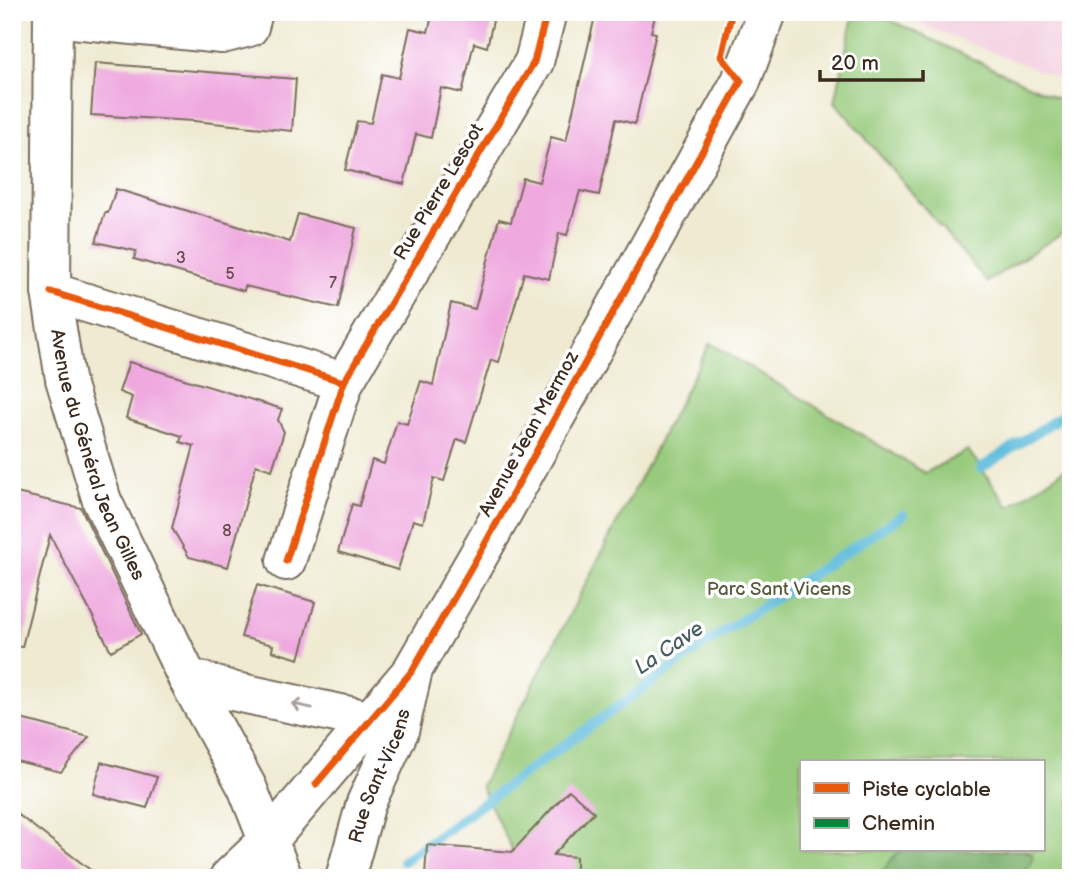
<svg xmlns="http://www.w3.org/2000/svg" width="1083" height="890" font-family="'Balsamiq Sans',sans-serif">
  <style>
    .built { fill: #f3cfde }
    .green { fill: #97ca7b; stroke: #697a4c; stroke-width: 2; fill-rule: evenodd }
    .forest { fill: #79ae6b; stroke: #5a6c44; stroke-width: 2 }
    .lines { fill: none; stroke-linecap: round; stroke-linejoin: round }
    .stream { stroke: #5dbbdb; stroke-width: 10 }
    .building { fill: #efa9df }
    .minor-casing { stroke: #7a6d5d; stroke-width: 42 }
    .major-casing { stroke: #7a6d5d; stroke-width: 42 }
    .minor { stroke: #fff; stroke-width: 38 }
    .major { stroke: #fff; stroke-width: 38 }
    .quiet { stroke: #00873e; stroke-width: 5; stroke-dasharray: 10 5; stroke-linecap: butt }
    .cycleway-casing { stroke: #fff; stroke-width: 11 }
    .cycleway { stroke: #e8590c; stroke-width: 7 }
    .oneway { stroke: #a79f9a }
    .labels { text-anchor: middle; dominant-baseline: central; stroke-width: 7; stroke-linejoin: round; paint-order: stroke }
    .number-label { font-size: 16px; fill: #684a4e }
    .street-label { font-size: 19px; fill: #3b2a1e; stroke: #fff }
    .park-label { font-size: 19px; fill: #575a3a; stroke: #fff }
    .water-label { font-size: 21px; font-style: italic; fill: #475d60; stroke: #fff }
  </style>
  <rect width="100%" height="100%" fill="#fff"/>
  <filter id="ink" filterUnits="userSpaceOnUse"><feTurbulence type="fractalNoise" baseFrequency=".0143" numOctaves="2"/><feDisplacementMap in="SourceGraphic" scale="14" xChannelSelector="R" yChannelSelector="G"/><feConvolveMatrix kernelMatrix="1 2 1 2 8 2 1 2 1" color-interpolation-filters="sRGB"/></filter>
  <filter id="wash" filterUnits="userSpaceOnUse"><feTurbulence type="fractalNoise" baseFrequency=".00686" numOctaves="4" result="noise"/><feDisplacementMap in="SourceGraphic" scale="28" xChannelSelector="R" yChannelSelector="G"/><feGaussianBlur stdDeviation="1.57" result="paint"/><feColorMatrix in="noise" values="0 0 0 0 0 0 0 0 0 0 0 0 0 0 0 0 0 1.4 0 .05"/><feComposite in="paint" operator="in"/></filter>
  <g filter="url(#wash)">
    <rect width="100%" height="100%" fill="#efead1"/>
    <polygon class="built" points="888,12 1071,12 1071,83"/>
    <g class="green">
      <polygon points="854,12 873,12 1071,105 1071,227 987,282 835,102"/>
      <path d="M 710,343 L 925,473 L 968,450 L 1009,507 L 1071,465 L 1071,878 L 526,878 L 481,786 ZM 801,762 L 1043,762 L 1043,850 L 801,850 Z"/>
    </g>
    <path class="forest" d="M 903,850 L 1023,850 L 1032,854 C 1035,867 1023,871 1014,878 L 878,878 L 895,855 Z"/>
    <g class="lines">
      <g class="stream">
        <polyline points="981,468 1071,410"/>
        <polyline points="631,697 702,646 903,515"/>
        <polyline points="403,861 624,702"/>
      </g>
    </g>
    <g id="blocks">
      <g class="building">
        <polygon points="433,12 495,12 487,47 474,43 462,93 441,88 431,138 416,134 404,184 345,170 357,121 371,123 382,74 399,78 410,28 428,32"/>
        <polygon points="596,12 656,12 651,32 656,33 635,124 616,119 599,195 580,191 567,235 559,233 549,279 524,273 499,362 491,360 466,442 457,439 444,481 434,478 423,523 413,520 398,570 338,552 352,504 359,506 372,460 384,464 397,421 407,424 421,381 433,385 451,303 475,309 499,219 511,222 523,178 539,182 551,137 566,141"/>
        <polygon points="95,63 296,79 292,131 194,121 91,115"/>
        <polygon points="116,189 290,242 298,214 356,228 338,308 245,286 244,291 134,259 136,251 96,242 105,213 108,213"/>
        <polygon points="129,362 282,409 278,420 284,432 272,470 256,465 228,567 189,557 172,528 194,446 180,442 182,436 126,418 132,397 119,392"/>
        <polygon points="12,492 81,508 141,634 111,651 50,535 22,647 12,646"/>
        <polygon points="257,585 315,602 299,659 272,651 273,645 241,637"/>
        <polygon points="12,717 41,724 89,737 61,772 12,760"/>
        <polygon points="101,762 157,777 147,808 93,794"/>
        <polygon points="569,790 594,812 553,855 576,857 576,878 425,876 427,845 512,852"/>
        <polygon points="12,810 101,878 12,878"/>
      </g>
    </g>
  </g>
  <g filter="url(#ink)">
    <use href="#blocks" fill-opacity="0" stroke="#7a6d5d" stroke-width="2"/>
    <g class="lines">
      <defs>
        <g id="minor">
          <polyline points="53,17 222,34 249,27 253,12"/>
          <polyline points="51,292 344,382"/>
          <polyline points="286,561 344,382 534,62 547,12"/>
          <polyline points="187,677 232,691 369,720"/>
          <polyline points="229,878 268,841 412,671 485,544 741,81 767,12"/>
          <path id="s1" d="M 345,878 L 366,803 L 399,731 L 412,674"/>
        </g>
        <g id="major">
          <path id="s2" d="M 53,12 L 51,292 L 65,379 L 102,501 L 187,677 L 247,787 L 283,878"/>
        </g>
      </defs>
      <use href="#minor" class="minor-casing"/>
      <use href="#major" class="major-casing"/>
      <use href="#minor" class="minor"/>
      <use href="#major" class="major"/>
      <polyline class="quiet" points="1067,399 1071,404"/>
      <defs>
        <g id="cycleway">
          <polyline points="51,292 344,382"/>
          <polyline points="286,561 344,382 534,62 547,12"/>
          <polyline points="316,784 412,671 485,544 741,81 721,56 732,12"/>
        </g>
      </defs>
      <use href="#cycleway" class="cycleway-casing"/>
      <use href="#cycleway" class="cycleway"/>
    </g>
    <defs><path id="oneway-shaft" d="M-6 0H5M1.5-3L5.5 0L1.5 3" fill="none" stroke-width="1.6" stroke-linecap="round" stroke-linejoin="round" transform="scale(1.75)"/></defs>
    <use class="oneway" href="#oneway-shaft" transform="translate(302 706) rotate(-168)"/>
  </g>
  <g class="labels">
    <g class="number-label">
      <text x="181" y="258">3</text>
      <text x="230" y="274">5</text>
      <text x="333" y="283">7</text>
      <text x="227" y="531">8</text>
    </g>
    <g class="street-label">
      <text transform="translate(439 192) rotate(-59)">Rue Pierre Lescot</text>
      <text transform="translate(529 434) rotate(-61)">Avenue Jean Mermoz</text>
      <text stroke="none"><textPath href="#s2" startOffset="450">Avenue du Général Jean Gilles</textPath></text>
      <text stroke="none"><textPath href="#s1" startOffset="108">Rue Sant-Vicens</textPath></text>
    </g>
    <g class="park-label">
      <text x="779" y="589">Parc Sant Vicens</text>
    </g>
    <g class="water-label">
      <text transform="translate(669 648) rotate(-34)">La Cave</text>
    </g>
  </g>
  <rect width="1083" height="890" fill="none" stroke="#fff" stroke-width="42"/>
  <rect x="800" y="760" width="245" height="91" fill="#ffffff" stroke="#b1aaa5" stroke-width="2"/>
  <rect x="814" y="783" width="35" height="10" fill="#e8590c" stroke="#b1aaa5" stroke-width="2"/>
  <text x="862" y="796" font-size="21" fill="#3b2a1e">Piste cyclable</text>
  <rect x="814" y="818" width="35" height="10" fill="#00873e" stroke="#b1aaa5" stroke-width="2"/>
  <text x="862" y="830" font-size="21" fill="#3b2a1e">Chemin</text>
  <path d="M820 70v10h103v-10" fill="none" stroke="#3b2a1e" stroke-width="3.5"/>
  <text x="831" y="70" font-size="21" fill="#3b2a1e" stroke="#ffffff" stroke-width="5" paint-order="stroke">20 m</text>
</svg>
